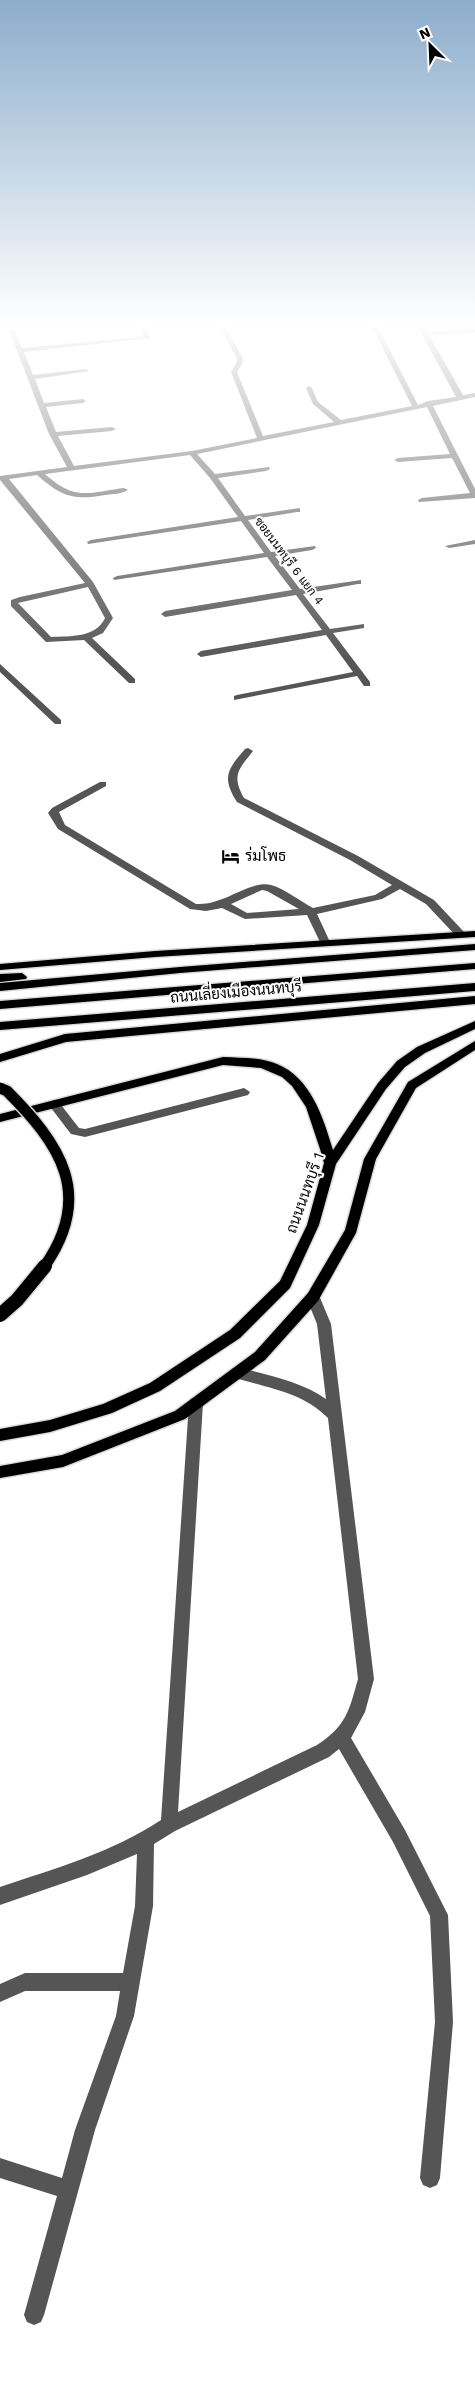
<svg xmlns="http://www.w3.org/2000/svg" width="475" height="2390" font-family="'Work Sans',Sarabun,sans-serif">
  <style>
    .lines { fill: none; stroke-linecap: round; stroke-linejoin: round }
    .major-casing { stroke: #dbdbdb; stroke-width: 3 }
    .minor { fill: #555; fill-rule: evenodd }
    .major { fill: #000; fill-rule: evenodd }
    .major-bridge-far1-casing { stroke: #dbdbdb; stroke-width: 14; stroke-linecap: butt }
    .major-bridge-casing { stroke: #dbdbdb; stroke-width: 17; stroke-linecap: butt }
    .major-bridge-far1 { stroke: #000; stroke-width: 11 }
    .major-bridge { stroke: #000; stroke-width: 14 }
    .labels { text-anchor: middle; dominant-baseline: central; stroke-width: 4; stroke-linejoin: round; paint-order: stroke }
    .far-street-label { font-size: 12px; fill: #000; stroke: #fff }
    .poi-label { font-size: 15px; fill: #000; stroke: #fff; text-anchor: start }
    .street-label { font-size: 15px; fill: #000; stroke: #fff }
  </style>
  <rect width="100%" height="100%" fill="#fff"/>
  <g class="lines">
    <defs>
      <g id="major">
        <polygon points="475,931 475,937 155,957 0,970 0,964 155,951"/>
        <polygon points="475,944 475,950 180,973 0,991 0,983 180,967"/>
        <polygon points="475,963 475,969 0,1009 0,1001"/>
        <polygon points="22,973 27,977 26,979 0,982 0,974"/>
        <polygon points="475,983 475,991 0,1030 0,1022"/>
        <polygon points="475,996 475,1004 66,1042 0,1062 0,1054 65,1034"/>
        <path d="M 475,1021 L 475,1029 L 425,1053 L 405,1067 L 386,1089 L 336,1164 L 319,1225 L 290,1288 L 240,1338 L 160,1391 L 112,1413 L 50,1432 L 0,1441 L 0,1429 L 50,1420 L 103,1404 L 150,1383 L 230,1330 L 280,1281 L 307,1225 L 324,1163 L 320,1149 L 306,1107 L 292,1086 L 282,1077 L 261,1068 L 223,1065 L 0,1122 L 0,1114 L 223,1057 C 241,1058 260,1057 277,1064 C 311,1078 323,1117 333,1150 L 378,1083 L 397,1061 L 417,1047 Z"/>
        <polygon points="475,1041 475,1050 416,1088 376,1159 356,1233 318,1301 265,1360 185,1419 63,1467 0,1478 0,1466 62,1455 175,1411 255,1352 308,1293 345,1230 364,1159 408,1082"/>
      </g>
    </defs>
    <use href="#major" class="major-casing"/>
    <g class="minor">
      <path d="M 141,327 L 147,327 L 150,338 L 24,352 L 33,375 L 86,369 L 89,371 L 35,379 L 44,403 L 83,399 L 86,401 L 83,403 L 46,407 L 56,432 L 112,427 L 116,429 L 112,431 L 58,436 L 74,466 L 192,451 L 257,438 L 231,372 L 237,362 L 236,357 L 220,327 L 226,327 L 242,357 L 243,362 L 237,372 L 263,436 L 334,422 L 313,404 L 306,388 L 309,386 L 312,388 L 318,402 L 341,420 L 412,406 L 372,327 L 378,327 L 418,405 L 428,401 L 456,397 L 418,327 L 424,327 L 426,331 L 475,329 L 475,333 L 429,335 L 463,395 L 475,393 L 475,397 L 433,406 L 475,489 L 475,498 L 419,502 L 418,500 L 422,498 L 470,493 L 452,458 L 398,462 L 394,460 L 398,458 L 450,454 L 427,407 L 197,454 L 215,474 L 269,467 L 270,469 L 266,471 L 218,478 L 245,516 L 300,508 L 300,512 L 297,512 L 248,520 L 271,552 L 315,546 L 316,548 L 312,550 L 275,556 L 300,589 L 361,580 L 361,584 L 358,584 L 303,594 L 330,629 L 364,624 L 364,628 L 333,633 L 370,682 L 370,686 L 364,686 L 357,676 L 234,700 L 234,696 L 237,695 L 353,672 L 326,635 L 201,657 L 197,654 L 201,651 L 322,630 L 296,595 L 165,617 L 161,614 L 165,611 L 292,590 L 267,557 L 114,580 L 113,578 L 117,576 L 264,553 L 241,521 L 88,544 L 87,542 L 91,540 L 238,517 L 210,478 L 190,455 L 45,474 C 75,501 87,493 124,488 L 128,490 C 122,494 112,494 105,495 C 73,501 61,496 37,475 L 9,479 L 93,582 L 113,618 L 103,633 L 92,638 L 135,679 L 135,683 L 129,683 L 84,640 L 46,642 L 11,606 L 11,600 L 20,597 L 85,583 L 0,480 L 0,476 L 67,467 L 49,434 L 9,330 L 14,329 L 22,348 L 140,337 L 144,336 ZM 88,587 L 105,618 C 96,638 70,636 51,637 L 18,603 Z"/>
      <polygon points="475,540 475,544 449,548 445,546"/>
      <polygon points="0,664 61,720 61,724 55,724 0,672"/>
      <path d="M 248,748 L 253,751 C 239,769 231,775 244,798 L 358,856 L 434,900 L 465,933 L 465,937 L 457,937 L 426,904 L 400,889 L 382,899 L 317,914 L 330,942 L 325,945 L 320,942 L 307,915 L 245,919 L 222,908 L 206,911 L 190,909 L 58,829 L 48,813 L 52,808 L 100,782 L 106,782 L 106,786 L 59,812 L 65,825 L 196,904 C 224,906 249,880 271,885 C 285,889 300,901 313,908 L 375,895 L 392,885 L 350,860 L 237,802 C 221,777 228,769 245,749 ZM 262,890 L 267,891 L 299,909 L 247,913 L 231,904 Z"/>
      <polygon points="244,1088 250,1092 248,1095 85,1137 71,1134 48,1104 54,1100 58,1101 79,1128 85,1129"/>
      <path d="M 313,1292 L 318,1293 L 331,1324 L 374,1679 L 365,1712 L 351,1738 L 405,1830 L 448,1915 L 453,2022 L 440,2178 L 437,2185 L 430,2188 L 423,2185 L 420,2178 L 435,2022 L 430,1916 L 393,1842 L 339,1749 L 329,1757 L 175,1831 L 154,1844 L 153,1906 L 134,2016 L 95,2130 L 44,2315 L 41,2322 L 34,2325 L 27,2322 L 24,2315 L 57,2196 L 0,2178 L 0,2158 L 62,2178 L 75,2130 L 116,2016 L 120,1991 L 25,1991 L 0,2002 L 0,1984 L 25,1973 L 123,1973 L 135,1906 L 137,1854 L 87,1875 L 0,1905 L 0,1887 C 56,1868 111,1853 161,1820 L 189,1403 L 191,1399 L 196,1397 L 201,1399 L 203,1403 L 178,1812 L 317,1745 C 346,1726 349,1711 358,1679 L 328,1418 C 301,1391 266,1388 232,1377 L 230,1373 L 232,1369 L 237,1367 C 267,1375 300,1381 326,1399 L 317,1324 L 306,1297 L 308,1293 Z"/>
    </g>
    <use href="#major" class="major"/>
    <defs>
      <path id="major-bridge-far1" d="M 0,1088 L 7,1091 C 60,1144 95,1195 44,1267"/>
      <polyline id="major-bridge" points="0,1315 17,1300 45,1266"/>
    </defs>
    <use href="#major-bridge-far1" class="major-bridge-far1-casing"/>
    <use href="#major-bridge" class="major-bridge-casing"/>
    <use href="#major-bridge-far1" class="major-bridge-far1"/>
    <use href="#major-bridge" class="major-bridge"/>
  </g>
  <linearGradient id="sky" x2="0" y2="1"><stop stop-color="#8cadcc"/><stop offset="0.49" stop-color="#fff"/><stop offset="1" stop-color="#fff" stop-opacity="0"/></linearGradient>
  <rect width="475" height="662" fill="url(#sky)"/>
  <defs>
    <symbol id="hotel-bare" viewBox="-9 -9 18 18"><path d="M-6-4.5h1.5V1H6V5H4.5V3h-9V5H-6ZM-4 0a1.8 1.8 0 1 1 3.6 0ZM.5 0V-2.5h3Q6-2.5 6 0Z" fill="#000" stroke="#fff" stroke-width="2.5" paint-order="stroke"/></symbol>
  </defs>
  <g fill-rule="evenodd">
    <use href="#hotel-bare" x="218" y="844" width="25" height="25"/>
  </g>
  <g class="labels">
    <g class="far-street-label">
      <text transform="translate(289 561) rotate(53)">ซอยนนทบุรี 6 แยก 4</text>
    </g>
    <g class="poi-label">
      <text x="245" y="856">ร่มโพธ</text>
    </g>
    <g class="street-label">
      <text transform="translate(236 992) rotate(-5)">ถนนเลี่ยงเมืองนนทบุรี</text>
      <text transform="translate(305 1193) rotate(-70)">ถนนนนทบุรี 1</text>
    </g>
  </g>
  <g transform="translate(430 45) rotate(336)" stroke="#ffffff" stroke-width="4" paint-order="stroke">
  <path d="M0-4L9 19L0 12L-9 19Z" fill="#000000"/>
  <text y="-8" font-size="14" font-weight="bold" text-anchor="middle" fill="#000000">N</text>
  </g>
</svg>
